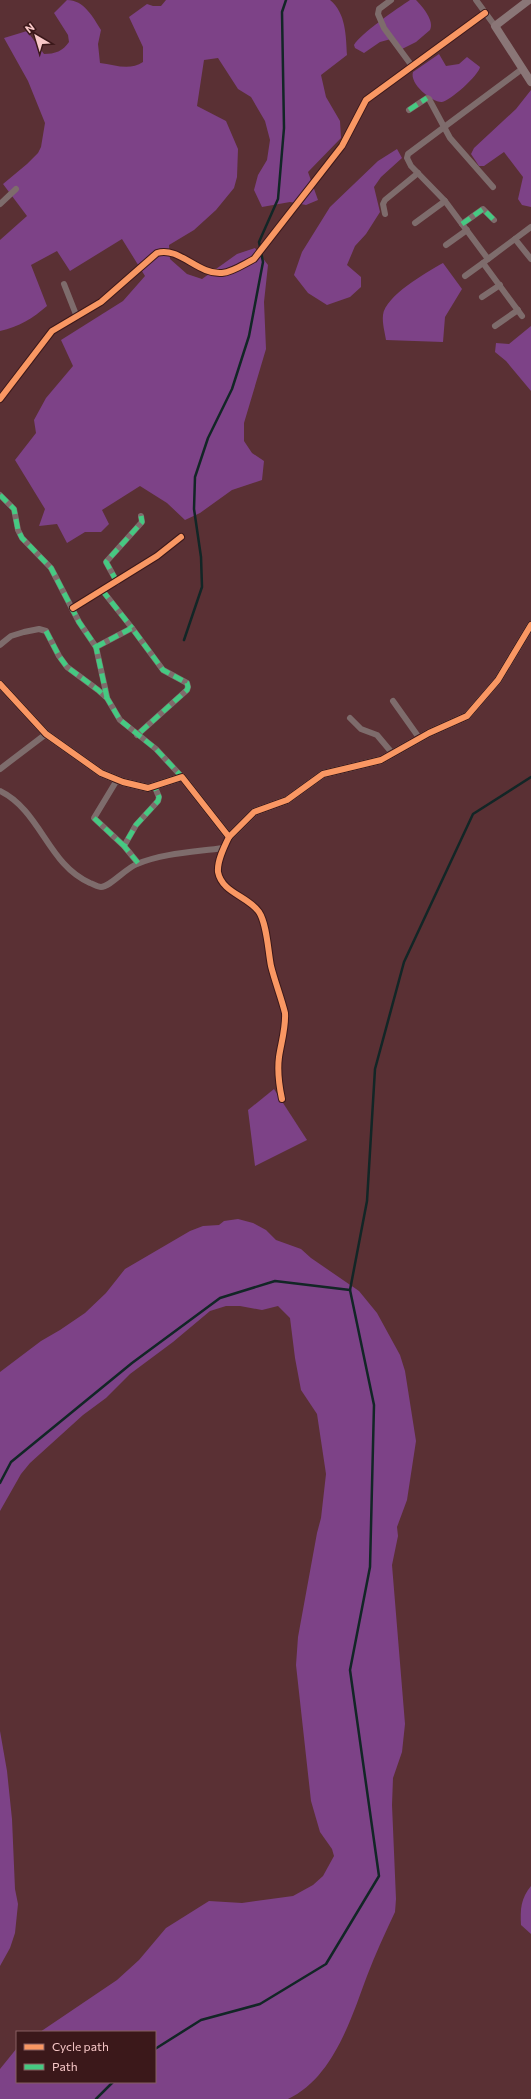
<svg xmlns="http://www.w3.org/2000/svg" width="531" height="2099" font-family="Commissioner,sans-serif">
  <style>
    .green { fill: #7d4287 }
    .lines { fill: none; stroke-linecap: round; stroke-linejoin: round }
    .stream { stroke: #122626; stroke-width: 2.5 }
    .street { stroke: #7e6c6c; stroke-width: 6 }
    .secondary { stroke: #8a7677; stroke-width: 8 }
    .quiet { stroke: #46c982; stroke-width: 5; stroke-dasharray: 10 5; stroke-linecap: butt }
    .cycleway-casing { stroke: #3b181a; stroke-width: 8 }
    .cycleway { stroke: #f99763; stroke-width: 6 }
  </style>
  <rect width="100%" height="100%" fill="#5a3034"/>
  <g class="green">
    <path d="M 67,0 C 84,0 93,17 101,30 L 98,44 L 100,63 C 115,65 130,71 143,62 L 143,47 L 129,17 L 147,4 L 153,6 L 161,6 L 166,0 L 330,0 C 346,13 346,36 347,55 L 321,75 L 326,97 L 340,121 L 341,138 L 308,172 L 318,200 L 306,205 L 290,202 L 262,207 L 254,190 L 258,175 L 267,160 L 270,140 L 265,121 L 251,97 L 238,89 L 218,58 L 204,60 L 197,106 L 226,121 L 238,149 L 237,177 L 234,188 L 216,210 L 194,230 L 169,245 L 170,259 L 187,274 L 202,279 L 237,254 L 255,248 L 268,265 L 264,302 L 266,349 L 244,423 L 244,441 L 252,453 L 264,461 L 262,480 L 232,490 L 200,513 L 185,520 L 167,503 L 140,486 L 102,510 L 109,524 L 101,532 L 85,532 L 67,543 L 57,524 L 39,526 L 45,509 L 15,460 L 36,433 L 34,420 L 46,398 L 73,366 L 61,340 L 123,301 L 145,276 L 122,239 L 70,271 L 57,251 L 31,265 L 47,306 C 33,318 19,327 0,331 L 0,240 L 27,216 L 3,184 L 27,164 L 38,153 L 41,147 L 45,123 L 28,81 L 4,38 L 27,31 L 44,54 C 55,54 63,51 69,42 L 68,35 L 54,13 Z"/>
    <path d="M 410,0 L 416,0 C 422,6 435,21 430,30 L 416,42 L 402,49 L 391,39 L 380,42 L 364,53 L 355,48 L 354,45 C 360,34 398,8 410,0 Z"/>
    <path d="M 439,54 L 446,66 L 459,64 L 467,57 L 480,67 C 479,75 450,101 442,102 C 433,103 409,84 413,72 Z"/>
    <polygon points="531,90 531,207 522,205 518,199 523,177 504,152 484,166 479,166 471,154 474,148 516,109"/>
    <polygon points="397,149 402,158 381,177 374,187 380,212 366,234 355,246 347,265 361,277 361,287 350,297 327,305 308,293 294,275 302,252 330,207 378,161"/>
    <path d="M 443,263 L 462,289 L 445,317 L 443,342 L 386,340 C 385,333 382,323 383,315 C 385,296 427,272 443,263 Z"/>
    <polygon points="531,326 531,391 506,361 495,352 496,343 509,344"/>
    <polygon points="274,1089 307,1140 255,1166 248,1110"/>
    <path d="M 238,1219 L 253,1223 L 266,1230 L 276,1240 L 301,1249 L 311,1258 L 359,1291 L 377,1313 L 400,1355 L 405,1371 L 416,1441 L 407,1500 L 397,1527 L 398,1536 L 392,1565 L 405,1724 L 402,1752 L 393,1778 L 392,1805 L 396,1899 L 395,1912 C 385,1933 375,1955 367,1976 C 351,2019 333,2078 288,2099 L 0,2099 L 0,2069 L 17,2048 L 17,2082 L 155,2082 L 155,2032 L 40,2032 L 117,1980 L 139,1960 L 166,1928 L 209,1901 L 242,1903 L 293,1896 L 313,1885 L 323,1876 L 334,1856 L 332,1849 L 320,1832 L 311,1801 L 296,1665 L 298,1637 L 317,1533 L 321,1518 L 326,1474 L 317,1414 L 301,1390 L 295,1358 L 290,1318 L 278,1306 L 262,1310 L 240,1306 L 226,1306 L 210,1311 L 173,1342 L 130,1374 L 106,1398 L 83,1415 L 30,1463 L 21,1474 L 0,1511 L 0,1372 L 41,1341 L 60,1330 L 85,1313 L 106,1293 L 125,1269 L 190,1231 L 203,1226 L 219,1225 L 224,1221 Z"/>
    <polygon points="0,1731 7,1771 12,1819 15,1889 18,1904 15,1933 10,1948 0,1966"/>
    <path d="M 531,1886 L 531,1934 L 521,1925 C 520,1909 521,1898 531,1886 Z"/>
  </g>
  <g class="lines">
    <g class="stream">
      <polyline points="184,640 202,587 201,557 194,509 195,477 208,438 232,389 249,336 263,262 259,242 278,199 284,128 282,12 286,0"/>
      <polyline points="0,1483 11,1462 132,1363 220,1298 275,1281 350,1290"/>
      <polyline points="155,2049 201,2020 260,2004 326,1964 379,1876 350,1670 370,1567 374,1405 350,1290 367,1201 375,1069 404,962 473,814 531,777"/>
      <polyline points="96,2099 113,2082"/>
    </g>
    <g class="street">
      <polyline points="391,0 379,9 378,14 384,28 412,66"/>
      <polyline points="476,0 495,26"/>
      <polyline points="522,69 408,154 407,158 411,166 445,201 488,259 531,227"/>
      <polyline points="409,110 427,98 429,99 450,138 493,187"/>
      <polyline points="0,204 16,189"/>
      <polyline points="385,214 383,204 385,200 418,173"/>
      <polyline points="415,223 445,201"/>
      <polyline points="462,224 483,209 494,220"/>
      <polyline points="515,239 531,259"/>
      <polyline points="446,245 467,230"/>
      <polyline points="488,259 483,263 522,316"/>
      <polyline points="465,276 483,263"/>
      <polyline points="64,284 77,317"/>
      <polyline points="482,297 500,285"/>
      <polyline points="495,326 518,310"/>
      <path d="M 0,399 L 52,331 L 101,302 L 157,253 C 179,246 198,275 222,273 C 233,272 244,264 254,259 L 342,146 L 366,100 L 485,13"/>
      <polyline points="0,495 14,509 18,530 22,538 51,568 79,622 96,647 107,697"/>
      <polyline points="117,582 106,562 142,522 141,516"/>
      <polyline points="102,590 132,628"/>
      <polyline points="73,608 157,556 181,537"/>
      <polyline points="0,645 11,636 24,632 39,629 46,631 59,656 67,667 98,690 107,698 120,720 156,749 182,777"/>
      <polyline points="96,647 132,628 163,670 187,683 188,687 187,690 137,735"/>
      <polyline points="393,701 420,739"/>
      <polyline points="350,718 361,729 377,735 393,754"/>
      <polyline points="0,769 46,734"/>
      <polyline points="117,780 94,818 124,846"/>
      <path d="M 0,791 C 41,811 48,865 90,883 C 93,884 98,887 101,887 C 110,887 126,868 137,864 C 163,853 195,852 223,848"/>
      <path d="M 229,837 C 224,847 217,861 218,872 C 222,893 248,896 259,912 C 267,924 268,951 271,966 C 275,982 281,997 285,1013 C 286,1028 281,1043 279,1057 C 277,1072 279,1085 282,1099"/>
      <polyline points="138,863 124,846 136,825 158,801 159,797 154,785"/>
    </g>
    <g class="secondary">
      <polyline points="529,0 495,26 531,82"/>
      <polyline points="0,684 46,734 101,773 123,782 148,788 182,777 229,837 254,812 287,800 323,774 381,760 429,733 467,716 498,680 531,625"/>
    </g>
    <g class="quiet">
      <polyline points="409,110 427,98"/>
      <polyline points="462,224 483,209 494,220"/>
      <polyline points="0,495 14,509 18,530 22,538 51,568 79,622 96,647 107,698"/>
      <polyline points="117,582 106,562 142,522 141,516"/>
      <polyline points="102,590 132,628"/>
      <polyline points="46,631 59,656 67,667 98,690 107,698 120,720 156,749 182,777"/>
      <polyline points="96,647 132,628 163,670 187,683 188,687 187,690 137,735"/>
      <polyline points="94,818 124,846"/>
      <polyline points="138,863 124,846 136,825 158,801 159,797 154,785"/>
    </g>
    <defs>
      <g id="cycleway">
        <path d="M 0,399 L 52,331 L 101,302 L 157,253 C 179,246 198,275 222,273 C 233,272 244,264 254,259 L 342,146 L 366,100 L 485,13"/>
        <polyline points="73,608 157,556 181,537"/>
        <polyline points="0,684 46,734 101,773 123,782 148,788 182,777 229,837 254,812 287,800 323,774 381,760 429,733 467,716 498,680 531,625"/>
        <path d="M 229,837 C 224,847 217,861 218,872 C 222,893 248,896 259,912 C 267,924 268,951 271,966 C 275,982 281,997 285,1013 C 286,1028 281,1043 279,1057 C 277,1072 279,1085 282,1099"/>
      </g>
    </defs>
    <use href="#cycleway" class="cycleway-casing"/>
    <use href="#cycleway" class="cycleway"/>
  </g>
  <rect x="16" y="2031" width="140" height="52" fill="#3b181a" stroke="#875e60"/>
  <rect x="24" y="2044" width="20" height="6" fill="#f99763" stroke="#875e60"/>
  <text x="52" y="2051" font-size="12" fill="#f8c8c8">Cycle path</text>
  <rect x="24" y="2064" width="20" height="6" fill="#46c982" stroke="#875e60"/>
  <text x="52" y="2071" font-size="12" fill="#f8c8c8">Path</text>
  <g transform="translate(36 36) rotate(322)" stroke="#3b181a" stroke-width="3" paint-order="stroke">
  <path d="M0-3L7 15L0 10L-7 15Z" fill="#f8c8c8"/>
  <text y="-6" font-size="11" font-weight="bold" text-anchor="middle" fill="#f8c8c8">N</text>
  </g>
</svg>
